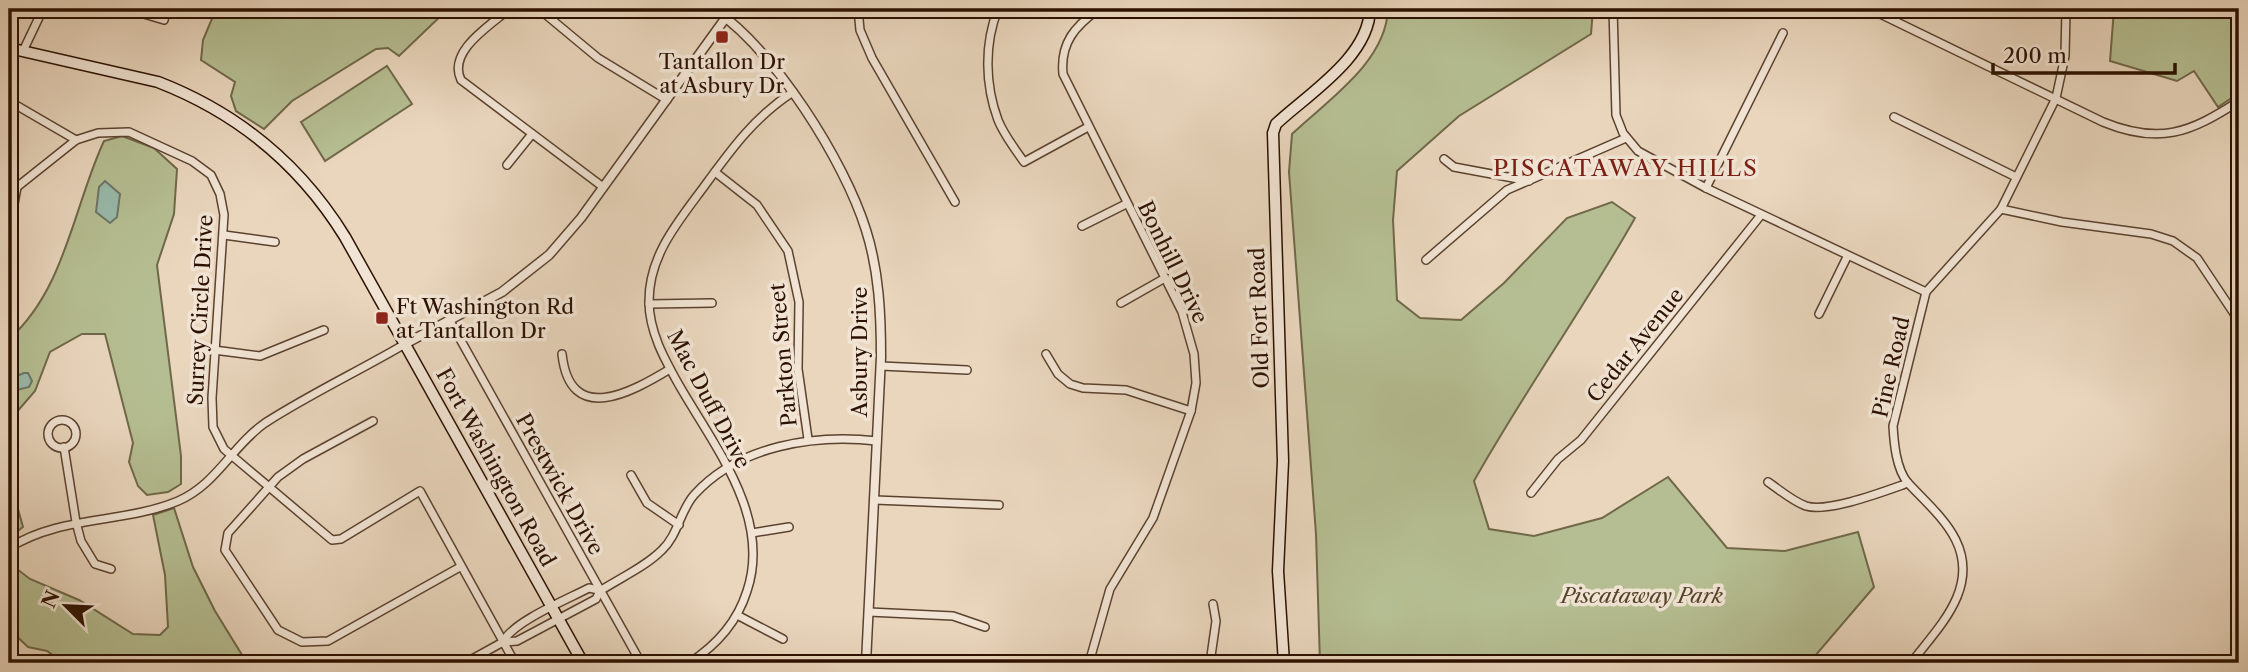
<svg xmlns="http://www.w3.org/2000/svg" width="2248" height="672" font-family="'Libre Caslon Text',serif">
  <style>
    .green { fill: #b5be92; stroke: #706849; stroke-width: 2 }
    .water { fill: #99baab; stroke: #6d7667; stroke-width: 2 }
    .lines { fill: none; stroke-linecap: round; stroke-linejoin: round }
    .minor-casing { stroke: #5b422f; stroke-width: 10 }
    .tertiary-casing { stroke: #5b422f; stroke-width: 11 }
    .secondary-casing { stroke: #2c1100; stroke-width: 13 }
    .minor { stroke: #f1e4d4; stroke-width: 7 }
    .tertiary { stroke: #f1e4d4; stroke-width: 8 }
    .secondary { stroke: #f1e4d4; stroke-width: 10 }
    .poi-dot { fill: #8f2418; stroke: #f1e4d4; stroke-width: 2.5 }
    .labels { text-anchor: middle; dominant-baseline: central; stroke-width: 7; stroke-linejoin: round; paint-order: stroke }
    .poi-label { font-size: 21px; fill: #2c1100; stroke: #f1e4d4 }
    .street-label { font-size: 21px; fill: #2c1100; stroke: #f1e4d4 }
    .park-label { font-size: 21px; font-style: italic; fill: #55452c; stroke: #f1e4d4 }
    .neighbourhood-label { font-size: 23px; letter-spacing: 2px; fill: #7a1f14; stroke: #f1e4d4 }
  </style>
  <rect width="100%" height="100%" fill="#e9d6bd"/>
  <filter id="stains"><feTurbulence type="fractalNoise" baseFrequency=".00286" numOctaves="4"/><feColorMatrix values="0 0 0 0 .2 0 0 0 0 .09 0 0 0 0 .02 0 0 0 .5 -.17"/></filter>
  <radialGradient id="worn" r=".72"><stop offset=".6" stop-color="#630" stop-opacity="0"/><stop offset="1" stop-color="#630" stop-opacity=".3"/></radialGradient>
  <g class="green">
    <polygon points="216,9 448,9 399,56 388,48 376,49 292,101 264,129 236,111 231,96 235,82 201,60 203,40"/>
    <path d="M 1388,9 L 1593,9 L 1591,34 L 1459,116 L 1397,171 L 1393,220 L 1397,300 L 1420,318 L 1461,320 L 1504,283 L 1567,218 L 1612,202 L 1635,218 C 1584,308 1524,392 1474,481 L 1489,529 L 1534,536 L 1602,518 L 1668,477 L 1727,548 L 1785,551 L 1858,532 L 1874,587 L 1809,663 L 1320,663 L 1316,534 L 1289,172 L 1292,134 C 1328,100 1386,62 1388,9 Z"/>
    <polygon points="2114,9 2239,9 2239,93 2218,107 2194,71 2177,81 2110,61"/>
    <polygon points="387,66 412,104 325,161 301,122"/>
    <path d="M 122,136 L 154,148 L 177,169 L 174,214 L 157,265 L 181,456 L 181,484 L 168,492 L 147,495 L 138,486 L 129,462 L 133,443 L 105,334 L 82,334 L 50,352 L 35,391 L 9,421 L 9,339 C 65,290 74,205 104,141 Z"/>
    <polygon points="9,477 23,527 9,538"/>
    <polygon points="174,508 193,567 215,611 247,663 64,663 47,651 28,647 9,629 9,563 30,579 79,600 133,634 160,635 168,627 165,575 153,515"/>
  </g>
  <g class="water">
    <polygon points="105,181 120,194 117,217 110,223 96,212 99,187"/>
    <polygon points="24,373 28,373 32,381 29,387 9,392 9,379"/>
  </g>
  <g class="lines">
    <defs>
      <g id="minor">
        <polyline points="127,9 164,20 167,9"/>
        <path d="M 509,9 C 491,25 447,51 461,80 L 603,187"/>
        <polyline points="539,9 598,58 667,100"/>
        <polyline points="858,9 860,30 872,58 955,202"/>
        <path d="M 998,9 C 984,44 985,85 998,120 C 1004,135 1015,149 1024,162 L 1088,127"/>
        <polyline points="1613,9 1616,115 1623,133 1638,151 1706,188 1926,292 2001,209 2056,98 2065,56 2066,9"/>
        <path d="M 1870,9 L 2103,122 C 2159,145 2190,133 2239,101"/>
        <polyline points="23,51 43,9"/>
        <polyline points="9,101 76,140"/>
        <polyline points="1894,117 2016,177"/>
        <polyline points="1444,159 1454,167 1529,181"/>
        <polyline points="507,165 532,134"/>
        <polyline points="715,172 757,205 788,251 799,302 798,369 808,439"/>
        <polyline points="9,188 17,187 76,140 98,133 129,132 192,161 211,175 220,194 224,215 212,398 213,427 224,449 332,540 341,539 420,491 515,663"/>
        <polyline points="1706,188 1783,33"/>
        <polyline points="2001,209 2062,222 2151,234 2173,241 2197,258 2239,321"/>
        <polyline points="1082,226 1126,204"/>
        <polyline points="9,232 17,187"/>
        <polyline points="224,235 275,242"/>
        <polyline points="1426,260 1507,190 1626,138"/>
        <polyline points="1121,303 1165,278"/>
        <polyline points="649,304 712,303"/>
        <polyline points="1819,314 1847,257"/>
        <polyline points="450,321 641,663"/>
        <polyline points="214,350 260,356 324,330"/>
        <path d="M 562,354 C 570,427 632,392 670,369"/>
        <polyline points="1046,354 1058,374 1070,384 1083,388 1126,390 1191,411"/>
        <polyline points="881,366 967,370"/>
        <circle cx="62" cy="434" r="14"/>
        <polyline points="373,421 303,459 278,477 228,533 225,550 278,630 302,642 328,641 460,567"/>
        <polyline points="64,447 76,522 81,541 95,564 111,569"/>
        <polyline points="631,475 647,503 679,525"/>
        <path d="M 1768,482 C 1780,490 1792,501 1806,506 C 1828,513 1885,491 1908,483"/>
        <polyline points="1531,493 1558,459 1581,440 1761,215"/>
        <polyline points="875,500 999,505"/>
        <polyline points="752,533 789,527"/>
        <path d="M 9,548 C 61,515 123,524 178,501 C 216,485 232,446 265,423 C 310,394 359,371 405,344"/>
        <path d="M 600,591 C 620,578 645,567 662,550 C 678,535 680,511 694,495 C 739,445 815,434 877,441"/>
        <polyline points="869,612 953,616 985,627"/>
        <polyline points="737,615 783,639"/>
        <path d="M 503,642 C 512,622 568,599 589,588 L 599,590"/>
        <polyline points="465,663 503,642 517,641 596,599 600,591"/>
        <path d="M 689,663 C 717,645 737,623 747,591 C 772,517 714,446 679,385 C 665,360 649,332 649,301 C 649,256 677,223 703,188 C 730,151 754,117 793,92"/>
        <path d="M 1089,663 L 1110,589 L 1153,518 L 1191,411 L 1196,383 L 1194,354 L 1182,312 L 1063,74 C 1060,43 1075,26 1099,9"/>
        <polyline points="1210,663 1216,621 1213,604"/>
        <polyline points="1878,663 1887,663"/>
        <path d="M 1911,663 C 1927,642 1947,621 1957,597 C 1978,546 1939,516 1908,483 C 1896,469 1894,443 1893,426 L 1926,292"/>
      </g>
      <g id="tertiary">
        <path d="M 714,9 C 775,51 844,160 866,230 C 879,271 881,314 881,357 L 866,663"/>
        <polyline points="405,344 502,292 549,255 581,218 732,9"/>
      </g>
      <g id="secondary">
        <path d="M 9,48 L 158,82 C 238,113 300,164 345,237 L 583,663"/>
        <path d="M 1284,663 L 1278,571 L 1283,461 L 1273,133 L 1276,124 C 1308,94 1369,57 1370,9"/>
      </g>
    </defs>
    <use href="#minor" class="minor-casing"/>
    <use href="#tertiary" class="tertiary-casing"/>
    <use href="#secondary" class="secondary-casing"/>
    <use href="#minor" class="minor"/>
    <use href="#tertiary" class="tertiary"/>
    <use href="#secondary" class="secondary"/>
  </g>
  <g class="poi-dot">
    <rect x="715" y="30" width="14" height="14" rx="3.5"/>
    <rect x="375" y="311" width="14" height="14" rx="3.5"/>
  </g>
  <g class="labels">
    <g class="poi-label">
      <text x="722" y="61">Tantallon Dr<tspan x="722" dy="24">at Asbury Dr</tspan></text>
      <text x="396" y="306" text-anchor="start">Ft Washington Rd<tspan x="396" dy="24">at Tantallon Dr</tspan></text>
    </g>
    <g class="street-label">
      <text transform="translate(1173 262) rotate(64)">Bonhill Drive</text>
      <text transform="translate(200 310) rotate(-87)">Surrey Circle Drive</text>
      <text transform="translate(1259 318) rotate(-92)">Old Fort Road</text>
      <text transform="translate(1635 345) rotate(-51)">Cedar Avenue</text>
      <text transform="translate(859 352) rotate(-90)">Asbury Drive</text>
      <text transform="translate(783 355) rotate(-95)">Parkton Street</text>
      <text transform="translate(1891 367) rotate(-77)">Pine Road</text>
      <text transform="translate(709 399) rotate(62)">Mac Duff Drive</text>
      <text transform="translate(496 467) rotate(61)">Fort Washington Road</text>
      <text transform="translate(560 484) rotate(61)">Prestwick Drive</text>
    </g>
    <g class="park-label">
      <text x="1642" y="595">Piscataway Park</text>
    </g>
    <g class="neighbourhood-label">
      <text x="1626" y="168">PISCATAWAY HILLS</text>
    </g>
  </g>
  <rect width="2248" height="672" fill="none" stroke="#e9d6bd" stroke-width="35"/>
  <rect x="10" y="10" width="2227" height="651" fill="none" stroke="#2c1100" stroke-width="3.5"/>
  <rect x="18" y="18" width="2213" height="637" fill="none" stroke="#2c1100" stroke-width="2"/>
  <g transform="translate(66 606) rotate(294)" stroke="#f1e4d4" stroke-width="5" paint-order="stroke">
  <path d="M0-5L12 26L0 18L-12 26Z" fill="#2c1100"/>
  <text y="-10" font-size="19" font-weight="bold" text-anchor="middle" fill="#2c1100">N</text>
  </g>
  <path d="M1993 63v10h182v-10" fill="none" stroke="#2c1100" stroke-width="3.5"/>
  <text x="2003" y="63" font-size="21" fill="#2c1100" stroke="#f1e4d4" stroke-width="5" paint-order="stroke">200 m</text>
  <rect width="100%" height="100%" filter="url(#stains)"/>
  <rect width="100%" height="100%" fill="url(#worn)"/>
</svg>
